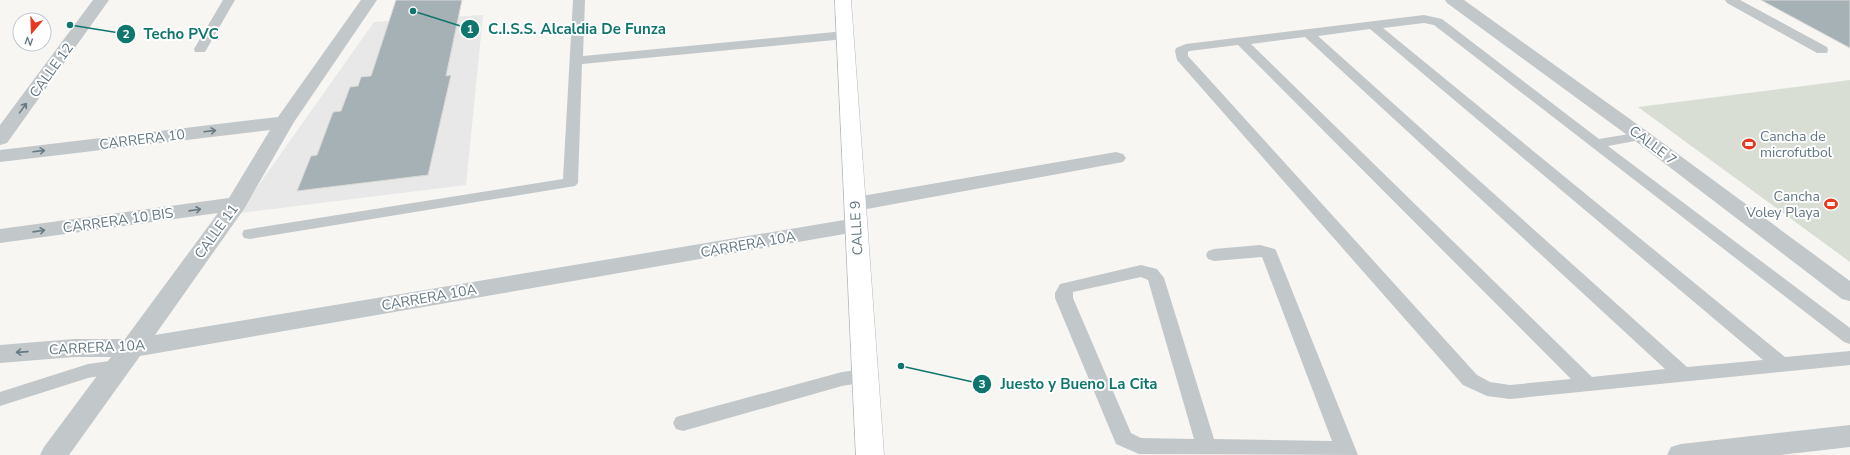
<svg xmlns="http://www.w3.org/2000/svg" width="1850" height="455" font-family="'Nunito Sans',sans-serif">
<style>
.built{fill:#e7e8e7}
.green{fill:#d9ded4}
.building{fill:#a6b1b6;stroke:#d8d8d6}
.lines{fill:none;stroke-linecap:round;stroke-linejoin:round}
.secondary-casing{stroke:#b4bbbe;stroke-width:1}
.lane{fill:#c2c7ca;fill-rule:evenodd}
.street{fill:#c2c7ca;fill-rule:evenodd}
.secondary{fill:#fff;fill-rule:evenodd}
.oneway{stroke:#667a84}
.labels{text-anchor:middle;stroke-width:4;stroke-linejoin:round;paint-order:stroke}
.street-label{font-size:14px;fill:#617680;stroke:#fff}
.poi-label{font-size:14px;fill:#617680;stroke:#fff;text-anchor:start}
.leader{fill:none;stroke:#0f766e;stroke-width:1.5}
.callout-dot{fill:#0f766e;stroke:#fff;stroke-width:1.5}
.mark-label{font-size:12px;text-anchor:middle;font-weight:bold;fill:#fff}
.callout-label{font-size:15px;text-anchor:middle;font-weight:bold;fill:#0f766e;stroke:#fff;stroke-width:4;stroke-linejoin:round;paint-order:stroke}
</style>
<rect width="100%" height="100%" fill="#f7f6f3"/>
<path class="built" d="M 483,15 L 466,185 L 239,213 L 374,22 Z"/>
<path class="green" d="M 1850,80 L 1850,262 L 1638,107 Z"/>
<path class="building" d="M 396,0 L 462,0 L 446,76 L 451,75 L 428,175 L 297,191 L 311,156 L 317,155 L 333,112 L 341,111 L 350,87 L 358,86 L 361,77 L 371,76 Z
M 1761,0 L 1850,0 L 1850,48 Z"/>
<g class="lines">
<g class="secondary-casing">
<path id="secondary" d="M 835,0 L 851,0 L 884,455 L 856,455 Z"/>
</g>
<path class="lane" d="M 223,0 L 235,0 L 205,52 L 195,52 L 194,49 Z
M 573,0 L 585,0 L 583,56 L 845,31 L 849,32 L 851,35 L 849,38 L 845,39 L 582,64 L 578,183 L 575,186 L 250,239 L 244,238 L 242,234 L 244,230 L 250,229 L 563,179 Z
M 1725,0 L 1740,0 L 1827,47 L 1828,50 L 1827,53 L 1817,53 L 1727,3 Z
M 1424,15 L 1442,19 L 1599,139 L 1641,132 L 1646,133 L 1648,136 L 1646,139 L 1608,146 L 1850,328 L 1850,344 L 1844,342 L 1434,25 L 1424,23 L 1383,28 L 1785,357 L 1850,351 L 1850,365 L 1510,399 L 1487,396 L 1463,385 L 1177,60 L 1175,51 L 1176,48 L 1186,44 ZM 1370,29 L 1763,360 L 1687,367 L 1318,36 ZM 1305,37 L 1665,369 L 1592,377 L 1251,44 ZM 1238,45 L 1571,379 L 1510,385 L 1490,382 L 1477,375 L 1188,56 L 1188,52 L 1189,51 Z
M 1260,245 L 1275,249 L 1277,253 L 1358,455 L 1139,454 L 1116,444 L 1055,298 L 1055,293 L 1060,284 L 1141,265 L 1157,269 L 1164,278 L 1214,439 L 1332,441 L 1262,257 L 1214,261 L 1208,259 L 1206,255 L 1208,251 L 1214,249 ZM 1141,277 L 1148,280 L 1194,439 L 1141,438 L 1131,433 L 1073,298 L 1073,292 Z
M 117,360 L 124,362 L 126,367 L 124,372 L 88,378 L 0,406 L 0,392 L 88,364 Z
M 865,369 L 872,371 L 874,376 L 872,381 L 842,386 L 683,431 L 676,429 L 673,423 L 676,417 L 683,415 L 842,372 Z"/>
<path class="street" d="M 93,0 L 109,0 L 7,143 L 0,145 L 0,125 Z
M 361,0 L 377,0 L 294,122 L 244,209 L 155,335 L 856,218 L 864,220 L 867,225 L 864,230 L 856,232 L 140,356 L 69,455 L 40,455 L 44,447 L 111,357 L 74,357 L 0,363 L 0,345 L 74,339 L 125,339 L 218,213 L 0,243 L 0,229 L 229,198 L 270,130 L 0,162 L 0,150 L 278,117 Z
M 1445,0 L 1464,0 L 1648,132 L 1850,281 L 1850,301 L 1842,299 L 1634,140 L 1447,3 Z
M 1116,152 L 1123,154 L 1126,158 L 1123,162 L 856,211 L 848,209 L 845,204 L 848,199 L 856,197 Z
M 1850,425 L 1850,447 L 1780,455 L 1667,455 L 1671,447 L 1681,444 Z"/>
<use href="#secondary" class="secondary"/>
</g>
<defs><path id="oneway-shaft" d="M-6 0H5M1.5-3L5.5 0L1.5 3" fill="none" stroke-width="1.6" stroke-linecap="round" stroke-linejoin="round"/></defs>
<g class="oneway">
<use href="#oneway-shaft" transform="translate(23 108) rotate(-54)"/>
<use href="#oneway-shaft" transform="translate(210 131) rotate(-7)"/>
<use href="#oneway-shaft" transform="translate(39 151) rotate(-7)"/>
<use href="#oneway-shaft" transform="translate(195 210) rotate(-8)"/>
<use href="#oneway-shaft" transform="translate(39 231) rotate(-8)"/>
<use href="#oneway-shaft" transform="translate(22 352) rotate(176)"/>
</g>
<defs>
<g id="stadium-bare" transform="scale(1.08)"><path d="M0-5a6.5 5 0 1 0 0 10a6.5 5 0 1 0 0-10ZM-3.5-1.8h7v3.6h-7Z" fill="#e93821" stroke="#fff" stroke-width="2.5" paint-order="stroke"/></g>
</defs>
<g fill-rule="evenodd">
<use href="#stadium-bare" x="1749" y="144"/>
<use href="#stadium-bare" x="1831" y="204"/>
</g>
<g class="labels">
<g class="street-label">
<text transform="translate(51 70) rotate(-54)" y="5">CALLE 12</text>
<text transform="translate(142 139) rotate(-7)" y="5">CARRERA 10</text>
<text transform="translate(1653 145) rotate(37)" y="5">CALLE 7</text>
<text transform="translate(118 220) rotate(-8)" y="5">CARRERA 10 BIS</text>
<text transform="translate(856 228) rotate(-93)" y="5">CALLE 9</text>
<text transform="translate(216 231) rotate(-54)" y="5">CALLE 11</text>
<text transform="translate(748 244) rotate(-10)" y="5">CARRERA 10A</text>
<text transform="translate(429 297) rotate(-10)" y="5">CARRERA 10A</text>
<text transform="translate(97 347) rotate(-3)" y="5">CARRERA 10A</text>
</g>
<g class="poi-label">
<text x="1760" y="141">Cancha de<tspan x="1760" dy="16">microfutbol</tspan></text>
<text x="1820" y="201" text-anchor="end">Cancha<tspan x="1820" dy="16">Voley Playa</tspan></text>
</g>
</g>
<path class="leader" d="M413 11L470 29M70 25L126 34M901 366L982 384"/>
<g class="callout-dot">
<circle cx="413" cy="11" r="4"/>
<circle cx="70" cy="25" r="4"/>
<circle cx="901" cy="366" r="4"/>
<circle cx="470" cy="29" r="10"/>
<circle cx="126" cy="34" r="10"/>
<circle cx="982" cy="384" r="10"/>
</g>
<g class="mark-label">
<text x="470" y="33">1</text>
<text x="126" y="38">2</text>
<text x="982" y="388">3</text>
</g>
<g class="callout-label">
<text x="577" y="34">C.I.S.S. Alcaldia De Funza</text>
<text x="181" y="39">Techo PVC</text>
<text x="1079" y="389">Juesto y Bueno La Cita</text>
</g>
<g transform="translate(32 32) rotate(199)"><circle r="19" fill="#ffffff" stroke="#c0c8cc"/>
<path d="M0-3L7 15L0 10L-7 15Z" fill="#e93821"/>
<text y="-6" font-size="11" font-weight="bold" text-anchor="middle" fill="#617680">N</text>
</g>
</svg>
